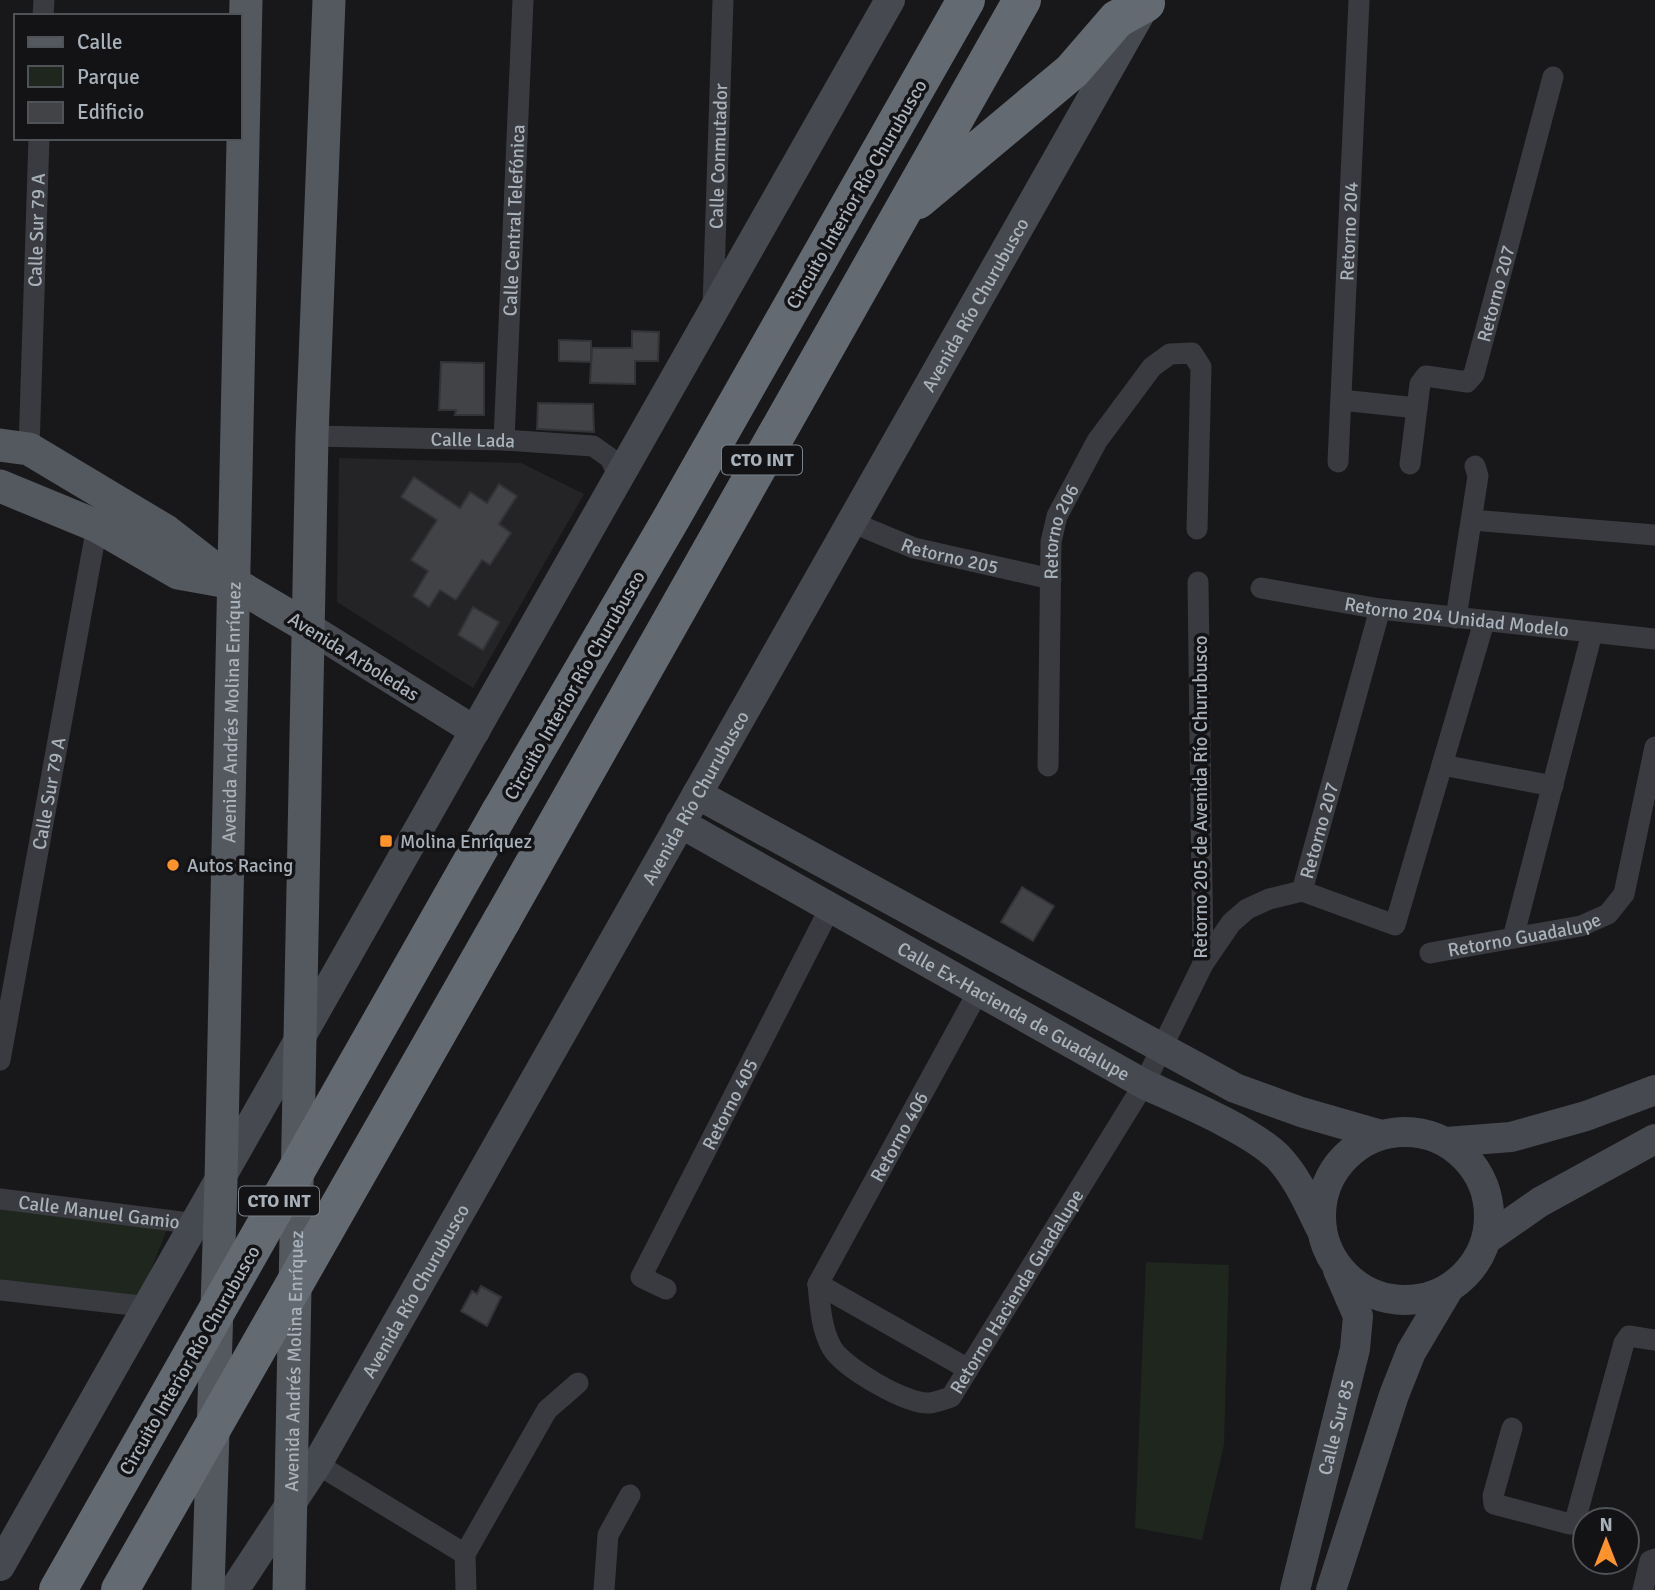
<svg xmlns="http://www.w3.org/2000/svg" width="1655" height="1590" font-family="Signika,sans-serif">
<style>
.built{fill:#242427}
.green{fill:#1e261d}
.building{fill:#424347;stroke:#323336;stroke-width:2}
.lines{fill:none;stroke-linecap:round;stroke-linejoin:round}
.street{stroke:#393b40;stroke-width:21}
.secondary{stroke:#464a50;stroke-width:30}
.primary{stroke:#54585f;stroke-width:33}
.highway{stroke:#646a71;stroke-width:38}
.highway-bridge{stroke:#646a71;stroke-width:38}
.poi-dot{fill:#fe932c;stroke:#131315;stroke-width:2.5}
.labels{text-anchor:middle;stroke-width:7;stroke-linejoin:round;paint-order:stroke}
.shield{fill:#131315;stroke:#7c8289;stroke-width:2}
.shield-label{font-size:18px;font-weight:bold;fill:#a9b2bb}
.street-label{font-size:19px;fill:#a9b2bb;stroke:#131315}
.poi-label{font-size:19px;fill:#a9b2bb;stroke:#131315;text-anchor:start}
</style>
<rect width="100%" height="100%" fill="#18181a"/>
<path class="built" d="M 339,458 L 521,463 L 584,494 L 473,688 L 337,602 Z"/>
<path class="green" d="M 0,1209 L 168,1227 L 138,1302 L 0,1286 Z
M 1146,1262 L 1229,1265 L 1224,1445 L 1202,1540 L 1135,1528 Z"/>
<path class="building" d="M 632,331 L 659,332 L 658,361 L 635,361 L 635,384 L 590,383 L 592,348 L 632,348 Z
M 559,340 L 591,341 L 591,362 L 559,361 Z
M 441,362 L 484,363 L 484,415 L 455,415 L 456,410 L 439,410 Z
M 538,403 L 593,404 L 594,432 L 537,429 Z
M 414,477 L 460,508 L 470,492 L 487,503 L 499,484 L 517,496 L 499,524 L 511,533 L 490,565 L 482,560 L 456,600 L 440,590 L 429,607 L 413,596 L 428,571 L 411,560 L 437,520 L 401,497 Z
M 473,607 L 499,622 L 483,650 L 458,635 Z
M 1022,887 L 1054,906 L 1033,941 L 1001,922 Z
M 481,1286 L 501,1297 L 487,1326 L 461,1311 L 472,1291 L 477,1294 Z"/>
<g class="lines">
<g class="street">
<path d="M 43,16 L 44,0"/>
<path id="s1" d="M 713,306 L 723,0"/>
<path d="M 1341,400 L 1417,408"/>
<path id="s2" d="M 312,436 L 504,440 L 593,446 L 610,458 L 619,477"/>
<path id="s3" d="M 504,440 L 523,0"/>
<path id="s4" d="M 29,449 L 39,138"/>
<path id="s5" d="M 1338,462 L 1359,0"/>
<path id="s6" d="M 1410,464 L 1420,384 L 1426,376 L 1467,382 L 1474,374 L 1553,77"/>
<path d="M 1472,520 L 1655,535"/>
<path id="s7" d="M 851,522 L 914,548 L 1051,579"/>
<path id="s8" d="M 1261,588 L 1380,609 L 1655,639"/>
<path d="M 1456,618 L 1478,476 L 1475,466"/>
<path d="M 1442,765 L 1553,786"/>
<path id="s9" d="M 1048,766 L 1051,542 L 1057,516 L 1097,441 L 1152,367 L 1170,354 L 1192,353 L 1201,367 L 1197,529"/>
<path id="s10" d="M 1302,891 L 1380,609"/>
<path d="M 1513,938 L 1592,633"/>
<path id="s11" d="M 1430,953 L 1581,926 L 1608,914 L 1624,894 L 1655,747"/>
<path d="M 1203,964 L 1231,923 L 1247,909 L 1269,899 L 1302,891 L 1395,925 L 1484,622"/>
<path id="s12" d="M 0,1060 L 97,526"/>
<path id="s13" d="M 0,1199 L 197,1224"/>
<path id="s14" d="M 818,1284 C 820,1305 821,1329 832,1348 C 844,1368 907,1405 930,1403 C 937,1402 945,1399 951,1397 L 1144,1084 L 1203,964 L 1198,582"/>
<path id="s15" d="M 818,1284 L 979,990"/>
<path d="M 818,1284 L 968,1369"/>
<path id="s16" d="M 666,1289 L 641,1277 L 831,906"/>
<path d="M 0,1290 L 150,1307"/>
<path d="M 1512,1428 L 1493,1496 L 1494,1504 L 1570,1524 L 1575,1521 L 1624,1343 L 1629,1336 L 1655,1340"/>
<path d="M 317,1464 L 465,1554"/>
<path d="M 466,1590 L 465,1554 L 547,1410 L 578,1383"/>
<path d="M 604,1590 L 608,1535 L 630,1495"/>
<path d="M 1643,1590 L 1650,1561 L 1655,1559"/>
</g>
<g class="secondary">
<path d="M 308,627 L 475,731"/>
<path d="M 697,794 L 1235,1088 L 1301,1112 L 1381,1135"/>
<path id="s17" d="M 680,823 L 1144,1084 C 1181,1101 1249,1129 1278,1157 C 1297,1177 1308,1203 1320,1227"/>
<circle cx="1405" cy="1216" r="84"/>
<path d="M 1446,1142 L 1511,1137 L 1586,1116 L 1655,1090"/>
<path d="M 1487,1239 L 1540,1202 L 1655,1139"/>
<path d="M 0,1566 L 890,0"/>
<path id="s18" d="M 234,1590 L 317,1464 L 1146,3"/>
<path id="s19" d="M 1295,1590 L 1355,1349 L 1358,1316 L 1338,1270"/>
<path d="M 1331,1590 L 1394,1395 L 1411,1352 L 1449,1288"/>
</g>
<g class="primary">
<path d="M 0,445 L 29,449 L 166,531 L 233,583 L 308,627"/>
<path d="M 0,486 L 97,526 L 178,573 L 228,582"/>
<path id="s20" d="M 208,1590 L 221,1181 L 246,0"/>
<path id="s21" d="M 289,1590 L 312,436 L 329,0"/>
</g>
<path class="highway" d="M 918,200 L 1072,71 L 1117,19 L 1146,3
M 500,812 L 671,519 L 966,0
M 502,920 L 1022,0"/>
<path class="highway-bridge" d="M 58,1590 L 500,812
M 120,1590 L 502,920"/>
</g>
<g class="poi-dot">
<rect x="379" y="834" width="14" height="14" rx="3.5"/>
<circle cx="173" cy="865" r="7"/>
</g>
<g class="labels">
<g class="shield">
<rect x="722" y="445.5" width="80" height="29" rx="5"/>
<rect x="239" y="1186.5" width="80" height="29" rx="5"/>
</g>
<g class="shield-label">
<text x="762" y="466">CTO INT</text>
<text x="279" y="1207">CTO INT</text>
</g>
<g class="street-label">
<text dy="7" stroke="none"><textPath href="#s1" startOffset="150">Calle Conmutador</textPath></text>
<text transform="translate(856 194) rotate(-60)" y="7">Circuito Interior Río Churubusco</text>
<text dy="7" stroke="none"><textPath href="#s3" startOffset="220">Calle Central Telefónica</textPath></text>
<text dy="7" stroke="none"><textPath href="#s4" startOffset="219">Calle Sur 79 A</textPath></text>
<text dy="7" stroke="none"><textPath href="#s5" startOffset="231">Retorno 204</textPath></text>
<text dy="7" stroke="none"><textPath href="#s6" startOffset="226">Retorno 207</textPath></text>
<text dy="7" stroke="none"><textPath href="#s18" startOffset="1484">Avenida Río Churubusco</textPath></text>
<text dy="7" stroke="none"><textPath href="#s2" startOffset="161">Calle Lada</textPath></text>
<text dy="7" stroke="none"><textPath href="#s9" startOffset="236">Retorno 206</textPath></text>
<text dy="7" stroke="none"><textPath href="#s7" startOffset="105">Retorno 205</textPath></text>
<text dy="7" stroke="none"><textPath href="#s8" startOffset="198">Retorno 204 Unidad Modelo</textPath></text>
<text transform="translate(354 656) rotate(32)" y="7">Avenida Arboledas</text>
<text transform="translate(574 685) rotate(-60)" y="7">Circuito Interior Río Churubusco</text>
<text dy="7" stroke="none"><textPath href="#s20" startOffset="878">Avenida Andrés Molina Enríquez</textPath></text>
<text dy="7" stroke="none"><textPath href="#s12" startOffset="271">Calle Sur 79 A</textPath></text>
<text dy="7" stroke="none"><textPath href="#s18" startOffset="917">Avenida Río Churubusco</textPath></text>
<text transform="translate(1200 797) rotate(-90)" y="7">Retorno 205 de Avenida Río Churubusco</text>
<text dy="7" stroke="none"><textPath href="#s10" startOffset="63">Retorno 207</textPath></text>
<text dy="7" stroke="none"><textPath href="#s11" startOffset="96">Retorno Guadalupe</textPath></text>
<text dy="7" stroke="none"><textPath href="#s17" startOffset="383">Calle Ex-Hacienda de Guadalupe</textPath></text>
<text dy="7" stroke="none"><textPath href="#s16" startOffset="222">Retorno 405</textPath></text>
<text dy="7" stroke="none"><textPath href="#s15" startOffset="168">Retorno 406</textPath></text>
<text dy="7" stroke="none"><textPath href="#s13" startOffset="100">Calle Manuel Gamio</textPath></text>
<text dy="7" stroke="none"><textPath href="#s14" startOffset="327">Retorno Hacienda Guadalupe</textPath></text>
<text dy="7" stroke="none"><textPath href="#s18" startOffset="350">Avenida Río Churubusco</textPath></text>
<text transform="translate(189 1360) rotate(-60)" y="7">Circuito Interior Río Churubusco</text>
<text dy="7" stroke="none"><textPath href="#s21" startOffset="229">Avenida Andrés Molina Enríquez</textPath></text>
<text dy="7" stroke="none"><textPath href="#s19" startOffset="168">Calle Sur 85</textPath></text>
</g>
<g class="poi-label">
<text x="400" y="848">Molina Enríquez</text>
<text x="187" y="872">Autos Racing</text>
</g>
</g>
<rect x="14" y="14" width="228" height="126" fill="#131315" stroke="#4f5357" stroke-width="2"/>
<rect x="28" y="37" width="35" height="10" fill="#54585f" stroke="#4f5357" stroke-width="2"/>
<text x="77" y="49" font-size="21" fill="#a9b2bb">Calle</text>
<rect x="28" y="66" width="35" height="21" fill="#1e261d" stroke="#4f5357" stroke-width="2"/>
<text x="77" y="84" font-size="21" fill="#a9b2bb">Parque</text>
<rect x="28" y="102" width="35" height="21" fill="#424347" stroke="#4f5357" stroke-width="2"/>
<text x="77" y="119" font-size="21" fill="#a9b2bb">Edificio</text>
<g transform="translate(1606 1541)"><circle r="33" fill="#131315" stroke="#4f5357" stroke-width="2"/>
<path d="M0-5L12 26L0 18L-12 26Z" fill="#fe932c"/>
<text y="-10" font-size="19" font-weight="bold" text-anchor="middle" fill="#a9b2bb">N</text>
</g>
</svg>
